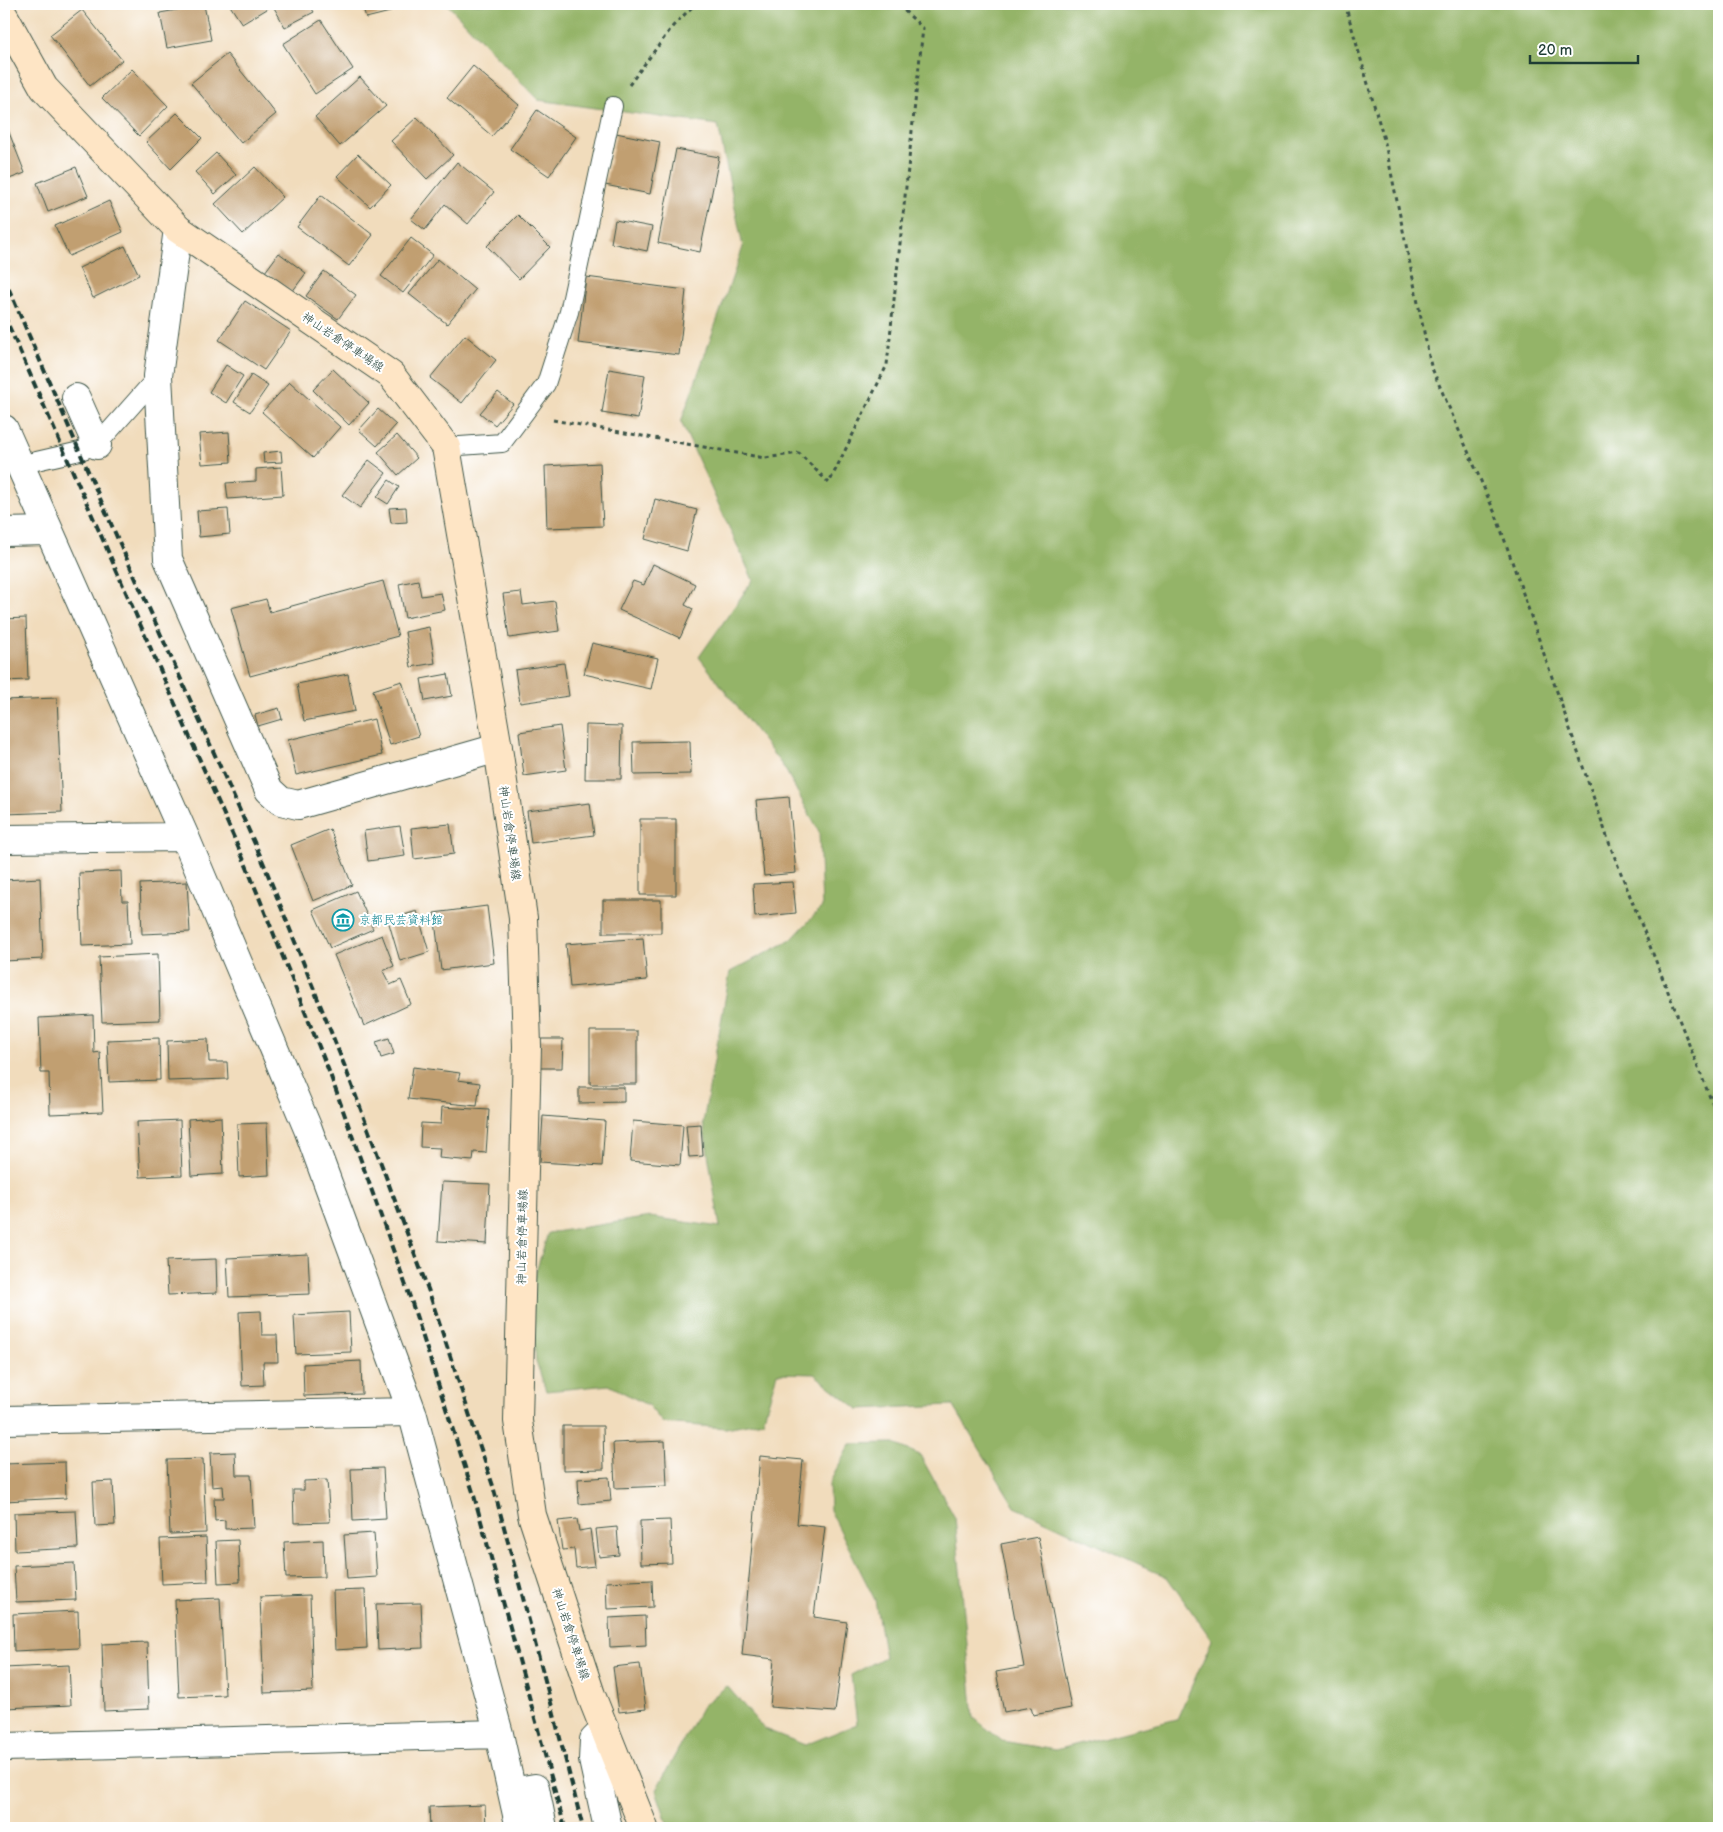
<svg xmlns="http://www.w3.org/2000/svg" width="1723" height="1832" font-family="'Balsamiq Sans','Klee One',sans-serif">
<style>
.forest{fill:#94b468;stroke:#5a784e}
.building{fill:#c19f71}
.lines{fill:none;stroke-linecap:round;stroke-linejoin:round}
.lane-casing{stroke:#3e5548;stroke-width:20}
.street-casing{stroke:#3e5548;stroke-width:30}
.secondary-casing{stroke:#3e5548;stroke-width:30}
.path{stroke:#3e5548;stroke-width:3;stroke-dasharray:4 4;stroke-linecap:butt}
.lane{stroke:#fff;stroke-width:18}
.street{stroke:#fff;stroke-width:28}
.secondary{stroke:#fee5c5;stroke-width:28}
.rail{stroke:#1f3d34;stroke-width:4;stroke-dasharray:8 4;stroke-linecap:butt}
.labels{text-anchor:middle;stroke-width:4;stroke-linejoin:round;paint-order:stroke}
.street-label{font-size:12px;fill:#1f3d34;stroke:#fff}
.culture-label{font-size:12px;fill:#0d838f;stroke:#fff;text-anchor:start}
</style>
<rect width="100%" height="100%" fill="#fff"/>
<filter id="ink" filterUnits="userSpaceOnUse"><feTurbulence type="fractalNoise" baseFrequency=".02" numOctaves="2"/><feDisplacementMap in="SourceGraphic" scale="10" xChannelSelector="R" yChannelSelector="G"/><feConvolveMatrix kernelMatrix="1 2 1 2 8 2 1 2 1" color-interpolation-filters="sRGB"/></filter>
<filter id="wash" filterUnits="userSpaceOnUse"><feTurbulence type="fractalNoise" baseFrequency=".0096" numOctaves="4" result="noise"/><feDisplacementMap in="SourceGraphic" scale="20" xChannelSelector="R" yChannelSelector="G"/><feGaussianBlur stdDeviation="1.12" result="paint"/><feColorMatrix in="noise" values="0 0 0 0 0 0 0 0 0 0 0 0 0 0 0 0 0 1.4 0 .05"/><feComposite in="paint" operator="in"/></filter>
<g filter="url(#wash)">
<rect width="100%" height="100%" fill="#f1dcbc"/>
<path class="forest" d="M 447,4 L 1719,4 L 1719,1828 L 669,1828 L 656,1790 L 702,1706 L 727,1686 L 764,1729 L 805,1745 L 857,1724 L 851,1675 L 885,1657 L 875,1600 L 830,1510 L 829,1484 L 850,1444 L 892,1443 L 920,1455 L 955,1518 L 974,1718 L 1002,1741 L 1055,1750 L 1177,1719 L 1212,1640 L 1167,1577 L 1015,1507 L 953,1405 L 858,1409 L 814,1374 L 777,1373 L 763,1421 L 726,1428 L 663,1423 L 649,1406 L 609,1385 L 546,1391 L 536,1361 L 530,1291 L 548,1233 L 650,1217 L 720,1227 L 703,1123 L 730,972 L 791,940 L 822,907 L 819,832 L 785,769 L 699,657 L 753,580 L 681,422 L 743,247 L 718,125 L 538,100 Z"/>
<g id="blocks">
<path class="building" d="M 229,4 L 264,4 L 267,9 L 242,24 Z
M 272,4 L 309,4 L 314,12 L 285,27 Z
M 362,4 L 387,4 L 390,12 L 366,18 Z
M 204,5 L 211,40 L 167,48 L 160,13 Z
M 82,10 L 122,60 L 90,86 L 50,35 Z
M 321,20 L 353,69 L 315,94 L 283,44 Z
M 227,54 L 276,114 L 241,143 L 191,83 Z
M 473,66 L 519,105 L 492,136 L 447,98 Z
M 132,69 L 168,106 L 139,136 L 102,98 Z
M 360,77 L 386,106 L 340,146 L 315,117 Z
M 537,110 L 576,137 L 549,176 L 510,149 Z
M 177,113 L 202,138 L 171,169 L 146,142 Z
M 417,117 L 453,155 L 427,179 L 391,141 Z
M 6,125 L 25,173 L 4,181 L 4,126 Z
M 616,133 L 660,142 L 650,194 L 605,185 Z
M 676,149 L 719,157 L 700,252 L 658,243 Z
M 216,153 L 236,175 L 215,194 L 195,172 Z
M 358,154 L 391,185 L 370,207 L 337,176 Z
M 457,162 L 494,192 L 468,224 L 445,204 L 425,230 L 411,219 Z
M 76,167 L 88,196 L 48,212 L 37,183 Z
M 255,167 L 283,197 L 243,234 L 215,204 Z
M 321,195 L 373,235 L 349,266 L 297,227 Z
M 109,201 L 123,232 L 69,256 L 55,226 Z
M 518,215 L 550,247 L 519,279 L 487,246 Z
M 615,220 L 652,227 L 647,251 L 611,243 Z
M 411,238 L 433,255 L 403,293 L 381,276 Z
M 125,246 L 139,275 L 93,298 L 79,268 Z
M 279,253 L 306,273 L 292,292 L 265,272 Z
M 438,259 L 475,290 L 447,324 L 409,294 Z
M 324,271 L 356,295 L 338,319 L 306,296 Z
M 586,277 L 686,290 L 679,355 L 578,343 Z
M 245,301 L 291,331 L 264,370 L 219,340 Z
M 465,335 L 496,360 L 462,403 L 430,378 Z
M 226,365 L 243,376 L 226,403 L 209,392 Z
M 333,369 L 369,403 L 349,425 L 313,390 Z
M 609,369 L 645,375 L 638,419 L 602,413 Z
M 251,375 L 268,386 L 250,412 L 234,402 Z
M 290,382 L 340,427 L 313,458 L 262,412 Z
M 498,392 L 513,404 L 495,425 L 480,413 Z
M 378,409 L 396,425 L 377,446 L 359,430 Z
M 229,432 L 231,462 L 202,464 L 199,434 Z
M 397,435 L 417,458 L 398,475 L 378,452 Z
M 281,451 L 282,462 L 264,463 L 263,453 Z
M 369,460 L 386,473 L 360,508 L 342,495 Z
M 600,463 L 603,526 L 547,528 L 545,466 Z
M 281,467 L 283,495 L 228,499 L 226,483 L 256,481 L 256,469 Z
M 389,480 L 399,487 L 388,504 L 377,497 Z
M 655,499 L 697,510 L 687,551 L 645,539 Z
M 406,507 L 407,522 L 391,523 L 389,508 Z
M 228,509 L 230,534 L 199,537 L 197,511 Z
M 653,564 L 695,584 L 685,605 L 693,609 L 680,638 L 619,610 L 633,581 L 644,585 Z
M 418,580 L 421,596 L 441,593 L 445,610 L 405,618 L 399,584 Z
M 383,581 L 398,636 L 250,676 L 231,608 L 266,599 L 270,612 Z
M 521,592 L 523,605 L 555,601 L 559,631 L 509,638 L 503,594 Z
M 26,618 L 28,680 L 4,681 L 4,619 Z
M 429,627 L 435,663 L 411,667 L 405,632 Z
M 592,643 L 658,658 L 651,689 L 584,674 Z
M 564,663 L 569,696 L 520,703 L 515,670 Z
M 348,674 L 355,711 L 304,721 L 297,684 Z
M 448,674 L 452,696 L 425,701 L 421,679 Z
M 402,681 L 419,736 L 390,745 L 373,690 Z
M 57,698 L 62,812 L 5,814 L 4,700 Z
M 279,708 L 282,719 L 258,726 L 255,715 Z
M 374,719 L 382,755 L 296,775 L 288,740 Z
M 586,725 L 622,726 L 621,779 L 585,779 Z
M 560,726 L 566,770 L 524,776 L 519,732 Z
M 690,741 L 691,774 L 634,775 L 633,742 Z
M 789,797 L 796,873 L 764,876 L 756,800 Z
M 590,803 L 594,835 L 531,843 L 527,811 Z
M 640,819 L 676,819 L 676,895 L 640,895 Z
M 450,824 L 454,854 L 414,859 L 411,828 Z
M 400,826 L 405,856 L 368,861 L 364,831 Z
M 330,829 L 352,885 L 313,901 L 291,845 Z
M 121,871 L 122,901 L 128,901 L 130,944 L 82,946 L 79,873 Z
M 40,878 L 43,959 L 4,961 L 4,880 Z
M 187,882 L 190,932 L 142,934 L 140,884 Z
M 793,882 L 796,913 L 755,917 L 753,884 Z
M 356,891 L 373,929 L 330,948 L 313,910 Z
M 603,900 L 661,900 L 661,933 L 603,933 Z
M 487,906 L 494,963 L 441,970 L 434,913 Z
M 417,911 L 429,952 L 400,961 L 388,920 Z
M 382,935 L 394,966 L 383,971 L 390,985 L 401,980 L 411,1004 L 364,1026 L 334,955 Z
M 643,938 L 647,980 L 570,987 L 566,944 Z
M 158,954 L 160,1020 L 102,1022 L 99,957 Z
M 93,1015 L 94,1053 L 100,1052 L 103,1112 L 50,1114 L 49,1073 L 41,1073 L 39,1018 Z
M 590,1031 L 637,1031 L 637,1084 L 590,1084 Z
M 159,1038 L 160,1080 L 109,1082 L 107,1040 Z
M 389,1038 L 394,1054 L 381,1058 L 376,1042 Z
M 208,1039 L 209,1062 L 227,1062 L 228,1079 L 168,1081 L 167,1041 Z
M 539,1039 L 563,1039 L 562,1068 L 539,1068 Z
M 413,1067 L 460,1073 L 458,1080 L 480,1083 L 477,1106 L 408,1099 Z
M 579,1087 L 624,1087 L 624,1102 L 579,1103 Z
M 442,1107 L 489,1110 L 486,1153 L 474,1152 L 473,1161 L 439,1158 L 440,1148 L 420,1147 L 421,1123 L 441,1124 Z
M 543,1116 L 605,1121 L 602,1166 L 540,1162 Z
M 221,1117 L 223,1174 L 191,1176 L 188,1119 Z
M 180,1120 L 182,1175 L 140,1177 L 137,1122 Z
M 633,1121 L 683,1125 L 680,1165 L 630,1161 Z
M 267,1123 L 269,1175 L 239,1177 L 237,1124 Z
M 701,1124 L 703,1156 L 689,1157 L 686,1125 Z
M 442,1182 L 490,1184 L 487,1244 L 438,1241 Z
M 308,1254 L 310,1294 L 229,1297 L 227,1258 Z
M 216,1259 L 217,1293 L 168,1295 L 166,1261 Z
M 261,1311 L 262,1335 L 277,1335 L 278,1362 L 263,1362 L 264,1385 L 242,1386 L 239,1312 Z
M 349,1312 L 351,1352 L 296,1354 L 294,1315 Z
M 361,1361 L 362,1394 L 304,1396 L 303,1364 Z
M 563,1426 L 603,1426 L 604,1469 L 563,1470 Z
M 665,1441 L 667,1486 L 615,1488 L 613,1443 Z
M 235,1452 L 236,1475 L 251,1475 L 254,1528 L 225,1529 L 225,1520 L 215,1521 L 214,1498 L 224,1498 L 223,1486 L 212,1487 L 210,1453 Z
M 760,1456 L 803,1460 L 797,1524 L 825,1527 L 814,1617 L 847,1622 L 835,1712 L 770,1707 L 774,1659 L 742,1655 Z
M 203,1459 L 206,1533 L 170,1534 L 167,1460 Z
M 65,1462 L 66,1498 L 4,1501 L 4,1464 Z
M 383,1468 L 386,1519 L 353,1521 L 351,1469 Z
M 609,1477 L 611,1501 L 579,1504 L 578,1479 Z
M 327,1480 L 330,1522 L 294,1523 L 293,1490 L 304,1490 L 304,1481 Z
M 113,1481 L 115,1525 L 95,1526 L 93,1482 Z
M 76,1511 L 78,1548 L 15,1551 L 14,1513 Z
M 577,1519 L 579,1531 L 590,1529 L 595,1566 L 576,1568 L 574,1549 L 562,1550 L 558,1521 Z
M 670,1520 L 672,1563 L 641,1564 L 640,1521 Z
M 617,1527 L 619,1555 L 599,1557 L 596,1529 Z
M 374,1533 L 377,1577 L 347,1579 L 344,1535 Z
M 206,1537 L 208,1582 L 162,1584 L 160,1539 Z
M 1038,1537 L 1071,1708 L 1033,1715 L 1031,1707 L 1004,1712 L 996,1672 L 1024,1667 L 1001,1544 Z
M 238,1540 L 240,1582 L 218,1583 L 216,1541 Z
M 323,1540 L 324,1577 L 286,1578 L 284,1542 Z
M 74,1563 L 76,1600 L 16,1602 L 14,1566 Z
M 652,1580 L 653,1607 L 607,1609 L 606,1582 Z
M 365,1590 L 367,1648 L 335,1650 L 333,1591 Z
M 310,1595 L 313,1691 L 264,1693 L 260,1597 Z
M 220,1598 L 225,1695 L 179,1697 L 175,1600 Z
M 421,1603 L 423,1648 L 378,1650 L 376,1604 Z
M 78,1611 L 79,1648 L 14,1651 L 13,1614 Z
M 645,1616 L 646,1645 L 610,1647 L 609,1618 Z
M 147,1642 L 149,1709 L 104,1711 L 102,1644 Z
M 640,1664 L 646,1709 L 619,1712 L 613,1667 Z
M 69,1665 L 71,1705 L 5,1708 L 4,1668 Z
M 485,1805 L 486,1828 L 430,1828 L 429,1807 Z"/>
</g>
</g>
<g filter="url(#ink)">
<use href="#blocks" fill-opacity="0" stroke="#3e5548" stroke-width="1"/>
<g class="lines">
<g class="lane-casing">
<path id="lane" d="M 446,447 L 502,443 L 546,384 L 569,312 L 613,106
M 19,465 L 80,451 L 97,445 L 158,376"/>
</g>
<g class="street-casing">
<path id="street" d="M 178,229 L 158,376 L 168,559 L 269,790 L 281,801 L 298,805 L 498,748
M 76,398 L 97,445
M 4,429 L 185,837 L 308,1129 L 412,1412 L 499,1734 L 520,1828
M 4,532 L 48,531
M 4,839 L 185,837
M 4,1420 L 412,1412
M 605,1729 L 594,1740 L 593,1760 L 608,1828
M 4,1747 L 499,1734
M 512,1792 L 535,1788 L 543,1828"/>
</g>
<g class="secondary-casing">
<path id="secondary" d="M 4,16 L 44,88 L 178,229 L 391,375 L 446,447 L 498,748 L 523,918 L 527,1046 L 518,1421 L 532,1515 L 591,1695 L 644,1828"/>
</g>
<path class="path" d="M 1345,4 L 1385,143 L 1431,366 L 1497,518 L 1611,848 L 1715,1110 L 1719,1114
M 629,85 L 673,26 L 695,4
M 553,420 L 765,458 L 799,453 L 829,483 L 887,365 L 923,28 L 897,4"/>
<use href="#lane" class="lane"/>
<use href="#street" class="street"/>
<use href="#secondary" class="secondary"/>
<path class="rail" d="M 4,278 L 112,526 L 263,862 L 345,1067 L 429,1292 L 493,1486 L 550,1699 L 583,1828
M 4,315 L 246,865 L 330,1074 L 411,1300 L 473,1492 L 565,1828"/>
</g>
</g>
<defs>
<g id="museum-ring" transform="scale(1.125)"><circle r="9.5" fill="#fff" stroke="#0f9aa8" stroke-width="1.5"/><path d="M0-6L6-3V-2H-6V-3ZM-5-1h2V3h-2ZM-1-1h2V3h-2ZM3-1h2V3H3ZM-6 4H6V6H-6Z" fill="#0f9aa8"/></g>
</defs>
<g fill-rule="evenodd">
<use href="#museum-ring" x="343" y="920"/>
</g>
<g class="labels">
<g class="street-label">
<text transform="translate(343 342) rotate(34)" y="4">神山岩倉停車場線</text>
<text transform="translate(510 833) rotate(82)" y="4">神山岩倉停車場線</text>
<text transform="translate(522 1237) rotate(-89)" y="4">神山岩倉停車場線</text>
<text transform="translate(571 1634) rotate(72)" y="4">神山岩倉停車場線</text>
</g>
<g class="culture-label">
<text x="359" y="924">京都民芸資料館</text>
</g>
</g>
<rect width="1723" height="1832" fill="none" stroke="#fff" stroke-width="20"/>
<path d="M1530 55v8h108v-8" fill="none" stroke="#1f3d34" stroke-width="2.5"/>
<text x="1538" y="55" font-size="15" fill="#1f3d34" stroke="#ffffff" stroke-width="4" paint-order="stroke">20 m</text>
</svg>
